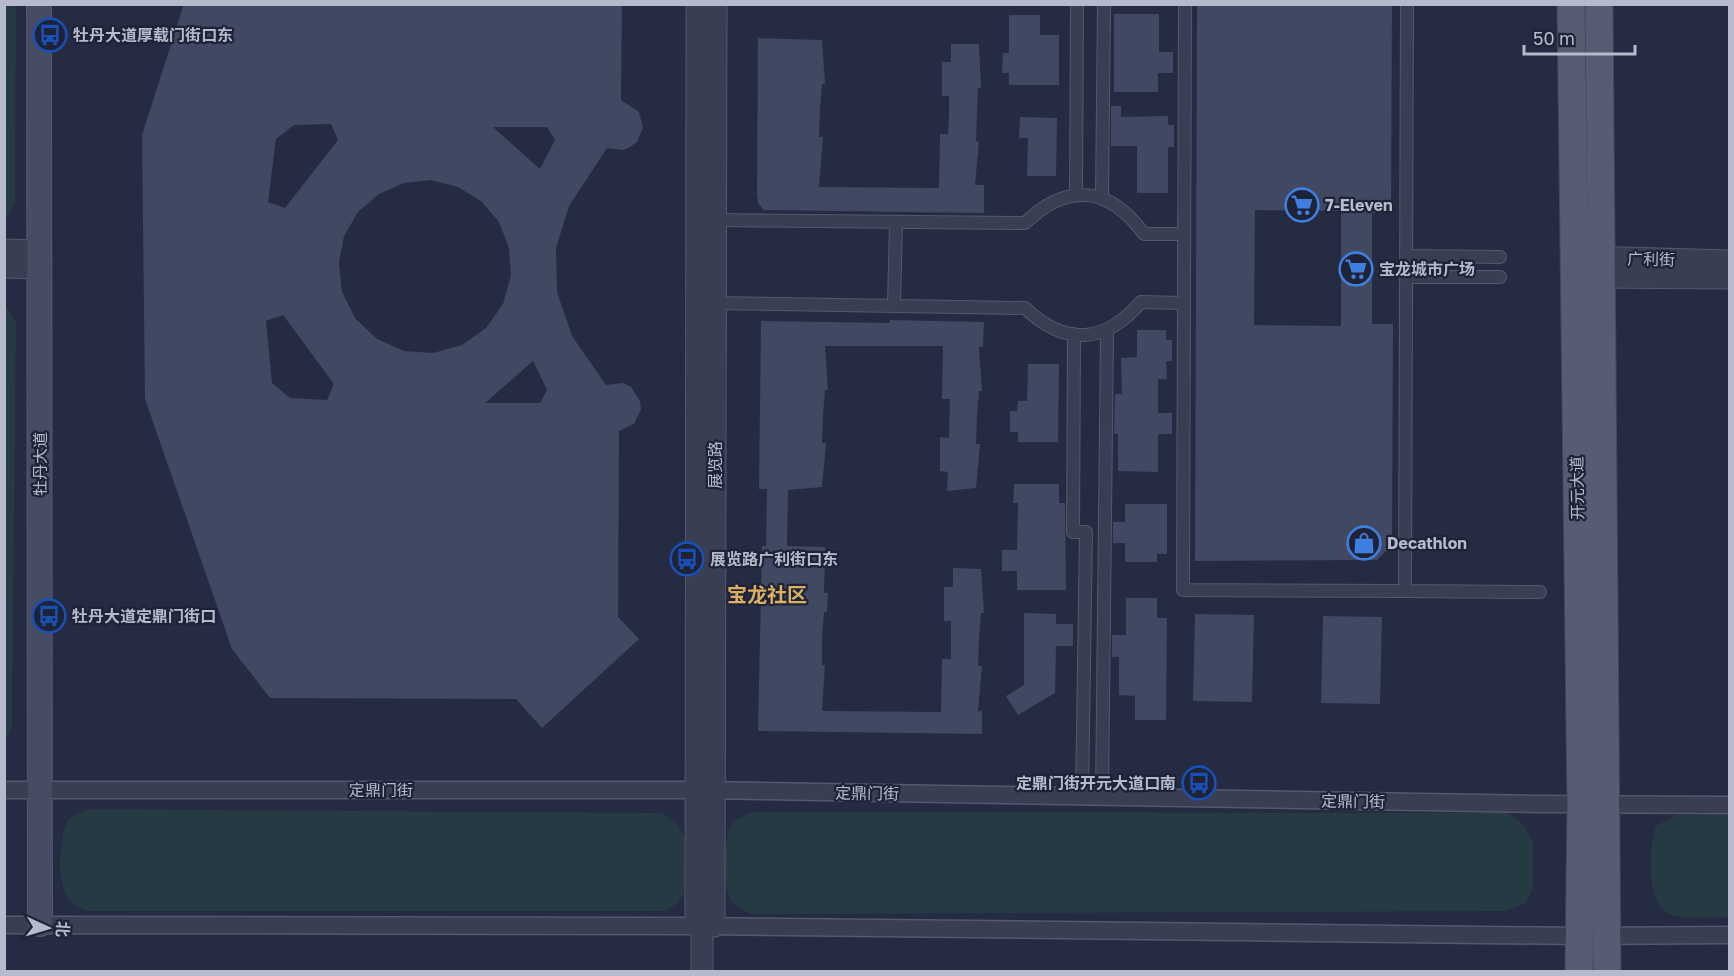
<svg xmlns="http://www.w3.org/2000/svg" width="1734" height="976" font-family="'Golos Text','Noto Sans SC',sans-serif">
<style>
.green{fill:#263a43}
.building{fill:#404862;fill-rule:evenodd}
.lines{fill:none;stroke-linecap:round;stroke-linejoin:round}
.pedestrian-casing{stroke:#54596c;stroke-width:14}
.minor-casing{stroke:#54596c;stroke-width:19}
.tertiary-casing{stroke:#54596c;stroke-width:23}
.secondary-casing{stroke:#54596c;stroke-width:26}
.primary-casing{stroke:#43475b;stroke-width:29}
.pedestrian{stroke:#393e52;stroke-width:12}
.minor{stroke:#393e52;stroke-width:16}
.tertiary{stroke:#393e52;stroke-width:21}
.secondary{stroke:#474c65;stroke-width:24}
.primary{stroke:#575c72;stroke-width:27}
.labels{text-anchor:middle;stroke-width:4.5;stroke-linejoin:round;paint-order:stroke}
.poi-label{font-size:16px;font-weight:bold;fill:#b6bacc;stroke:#1e2337;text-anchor:start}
.street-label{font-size:16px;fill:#b6bacc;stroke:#1e2337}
.quarter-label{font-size:20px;font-weight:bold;fill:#dbb061;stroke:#1e2337}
</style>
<rect width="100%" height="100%" fill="#242b42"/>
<path class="green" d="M 5,4 L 16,5 L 15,203 L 5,220 Z
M 5,304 L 16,323 L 12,727 L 5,741 Z
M 88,809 L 662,813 L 678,825 L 686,839 L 685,892 L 677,904 L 665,911 L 87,911 C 81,907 71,904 68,898 C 56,878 59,839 68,819 Z
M 752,812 L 1508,813 L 1523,824 L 1533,843 L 1533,889 L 1525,903 L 1507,911 L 751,914 C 745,911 735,907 731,901 C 721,884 724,840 732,822 Z
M 1677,815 L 1729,815 L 1729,917 C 1686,917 1651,928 1651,870 C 1651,854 1650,840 1657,825 Z"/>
<path class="building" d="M 184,4 L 622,4 L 621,100 L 639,112 L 643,128 L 637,142 L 630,147 L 623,150 L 607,148 L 569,206 L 556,248 L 557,292 L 572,336 L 606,385 L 623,383 L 631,387 L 640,401 L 641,409 L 634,424 L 619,431 L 618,617 L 639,639 L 542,728 L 516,699 L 270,698 L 232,649 L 145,399 L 142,135 ZM 331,124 L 338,140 L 285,208 L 268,202 L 276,139 L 294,125 ZM 493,127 L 547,127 L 555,140 L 540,169 ZM 431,180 L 458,187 L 481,201 L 499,222 L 509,248 L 511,275 L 503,304 L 486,328 L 462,345 L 433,353 L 404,351 L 377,339 L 355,318 L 342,292 L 339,263 L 344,236 L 358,212 L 379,194 L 404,183 ZM 283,315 L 334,384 L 327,400 L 290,398 L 272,383 L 266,321 ZM 533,361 L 547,390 L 540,403 L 485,403 Z
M 1197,4 L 1392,4 L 1391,213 L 1372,213 L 1372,324 L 1393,324 L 1392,538 L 1388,549 L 1377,560 L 1195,561 ZM 1255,210 L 1341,211 L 1341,326 L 1254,325 Z
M 1114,14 L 1159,14 L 1159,52 L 1173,52 L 1173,73 L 1158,73 L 1158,92 L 1114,92 Z
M 1009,15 L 1040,15 L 1040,35 L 1059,35 L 1059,85 L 1009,85 L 1009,73 L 1002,73 L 1003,53 L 1009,53 Z
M 758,38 L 822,40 L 825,84 L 822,84 L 820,109 L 819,137 L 823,137 L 819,187 L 939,188 L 940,134 L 948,134 L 949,116 L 949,96 L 942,96 L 942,62 L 951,62 L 951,44 L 979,44 L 981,88 L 978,88 L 977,113 L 976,141 L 979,142 L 975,185 L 984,185 L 984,213 L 764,210 L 758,203 L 757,194 Z
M 1111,106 L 1121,106 L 1121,117 L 1168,116 L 1168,125 L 1174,125 L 1174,147 L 1168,147 L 1168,193 L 1137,193 L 1137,146 L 1111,146 Z
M 1020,117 L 1057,118 L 1056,176 L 1027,176 L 1028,138 L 1019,138 Z
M 890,320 L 984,322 L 983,347 L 979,347 L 982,391 L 979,391 L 977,416 L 976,444 L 980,444 L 976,488 L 947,491 L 948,472 L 940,471 L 940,437 L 949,438 L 950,399 L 942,399 L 943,346 L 825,346 L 828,390 L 825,390 L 823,416 L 822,443 L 826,443 L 822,487 L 788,490 L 787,546 L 825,547 L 824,593 L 828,593 L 827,612 L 824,612 L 822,637 L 822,665 L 825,665 L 822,711 L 941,712 L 942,659 L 951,659 L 951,621 L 944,621 L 944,587 L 953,587 L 953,568 L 981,569 L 984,613 L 981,613 L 979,638 L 978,666 L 982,666 L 978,712 L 982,710 L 982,734 L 758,731 L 762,546 L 766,546 L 767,489 L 759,489 L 761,321 L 890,323 Z
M 1137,330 L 1166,330 L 1166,340 L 1172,340 L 1172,361 L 1166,361 L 1167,379 L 1158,379 L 1158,413 L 1172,413 L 1172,434 L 1158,434 L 1158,472 L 1118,471 L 1118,434 L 1114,434 L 1115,394 L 1122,394 L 1121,358 L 1137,357 Z
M 1028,364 L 1059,364 L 1058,442 L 1018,442 L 1018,432 L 1010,432 L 1010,411 L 1017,411 L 1018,401 L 1027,401 Z
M 1014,484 L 1059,484 L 1059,503 L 1065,503 L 1066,590 L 1017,590 L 1017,571 L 1002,571 L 1002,550 L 1017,550 L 1018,503 L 1013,503 Z
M 1125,504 L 1167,504 L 1167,554 L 1157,554 L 1157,562 L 1125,562 L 1125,543 L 1113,543 L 1113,522 L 1125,522 Z
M 1126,598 L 1157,598 L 1157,618 L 1167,618 L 1166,720 L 1135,720 L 1135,696 L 1119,695 L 1119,657 L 1112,657 L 1112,635 L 1126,635 Z
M 1024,613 L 1056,614 L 1056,624 L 1073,624 L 1073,646 L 1056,646 L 1055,693 L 1018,715 L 1006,696 L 1024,685 Z
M 1195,614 L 1254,615 L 1252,702 L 1193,701 Z
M 1323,616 L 1382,617 L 1380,704 L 1321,703 Z"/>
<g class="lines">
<g class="pedestrian-casing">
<path id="pedestrian" d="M 1185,4 L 1183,590 L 1405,591 L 1407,4
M 1076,196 L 1077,4
M 1102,199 L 1104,4
M 711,220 L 1025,223 C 1067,182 1109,186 1144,234 L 1184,234
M 1406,256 L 1500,257
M 1406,277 L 1500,277
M 710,303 L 1025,308 C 1065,346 1105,344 1141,302 L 1184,303
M 894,306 L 896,222
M 1074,334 L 1073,532 L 1086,532 L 1082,797
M 1405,591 L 1540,592
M 1102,797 L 1107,331"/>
</g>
<g class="minor-casing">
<path id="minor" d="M 4,790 L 702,790 L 1538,804 L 1730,805
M 4,925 L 702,926 L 1579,936 L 1730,935"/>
</g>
<g class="tertiary-casing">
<path id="tertiary" d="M 4,250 L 40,251
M 1586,257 L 1730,261
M 4,267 L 40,268
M 1586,277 L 1730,278
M 696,926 L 697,4
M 714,926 L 716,4
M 702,972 L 702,926"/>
</g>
<g class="secondary-casing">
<path id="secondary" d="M 39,4 L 40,924"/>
</g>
<g class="primary-casing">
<path id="primary" d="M 1571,4 L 1581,805 L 1579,972
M 1599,4 L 1607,972"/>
</g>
<use href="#pedestrian" class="pedestrian"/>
<use href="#minor" class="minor"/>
<use href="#tertiary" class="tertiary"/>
<use href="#secondary" class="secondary"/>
<use href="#primary" class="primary"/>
</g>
<defs>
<g id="bus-ring" transform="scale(1.725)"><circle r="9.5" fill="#1e2337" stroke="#1a4fb4" stroke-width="1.5"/><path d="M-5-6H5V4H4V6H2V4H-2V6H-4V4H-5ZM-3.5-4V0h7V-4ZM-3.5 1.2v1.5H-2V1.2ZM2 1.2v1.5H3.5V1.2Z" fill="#1a4fb4"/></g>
<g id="supermarket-ring" transform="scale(1.725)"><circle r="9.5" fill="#1e2337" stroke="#3f7fe0" stroke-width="1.5"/><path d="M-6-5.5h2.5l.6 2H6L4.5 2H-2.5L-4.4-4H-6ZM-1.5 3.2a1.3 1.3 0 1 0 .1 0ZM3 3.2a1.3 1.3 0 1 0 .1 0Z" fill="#3f7fe0"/></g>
<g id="shop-ring" transform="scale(1.725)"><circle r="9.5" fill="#1e2337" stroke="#3f7fe0" stroke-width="1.5"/><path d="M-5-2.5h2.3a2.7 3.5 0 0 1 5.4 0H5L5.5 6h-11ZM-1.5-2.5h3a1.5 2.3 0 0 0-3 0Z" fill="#3f7fe0"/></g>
</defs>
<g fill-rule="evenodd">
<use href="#bus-ring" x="50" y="35"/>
<use href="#supermarket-ring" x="1302" y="205"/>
<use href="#supermarket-ring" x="1356" y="269"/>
<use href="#shop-ring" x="1364" y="543"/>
<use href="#bus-ring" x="687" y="559"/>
<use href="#bus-ring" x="49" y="616"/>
<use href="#bus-ring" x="1199" y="783"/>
</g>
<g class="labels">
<g class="poi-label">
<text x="73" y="41">牡丹大道厚载门街口东</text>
<text x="1325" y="211">7-Eleven</text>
<text x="1379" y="275">宝龙城市广场</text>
<text x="1387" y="549">Decathlon</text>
<text x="710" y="565">展览路广利街口东</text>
<text x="72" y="622">牡丹大道定鼎门街口</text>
<text x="1176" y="789" text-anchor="end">定鼎门街开元大道口南</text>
</g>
<g class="street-label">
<text transform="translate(1651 259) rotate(1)" y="6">广利街</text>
<text transform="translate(40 464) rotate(-90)" y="6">牡丹大道</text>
<text transform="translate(715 465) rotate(-90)" y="6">展览路</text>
<text transform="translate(1577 488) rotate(-91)" y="6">开元大道</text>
<text x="381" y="796">定鼎门街</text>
<text transform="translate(867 793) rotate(1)" y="6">定鼎门街</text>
<text transform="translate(1353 801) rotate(1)" y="6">定鼎门街</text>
</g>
<g class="quarter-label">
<text x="767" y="602">宝龙社区</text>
</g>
</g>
<rect width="1734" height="976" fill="none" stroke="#b6bacc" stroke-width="12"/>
<g transform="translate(48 928) rotate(94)" stroke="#1e2337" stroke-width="4.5" paint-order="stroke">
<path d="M0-4.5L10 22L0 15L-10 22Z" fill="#b6bacc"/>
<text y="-9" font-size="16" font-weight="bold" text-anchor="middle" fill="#b6bacc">北</text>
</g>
<path d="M1524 45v9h111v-9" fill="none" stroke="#b6bacc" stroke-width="3"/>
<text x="1533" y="45" font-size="18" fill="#b6bacc" stroke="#1e2337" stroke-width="4.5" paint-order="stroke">50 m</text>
</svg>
